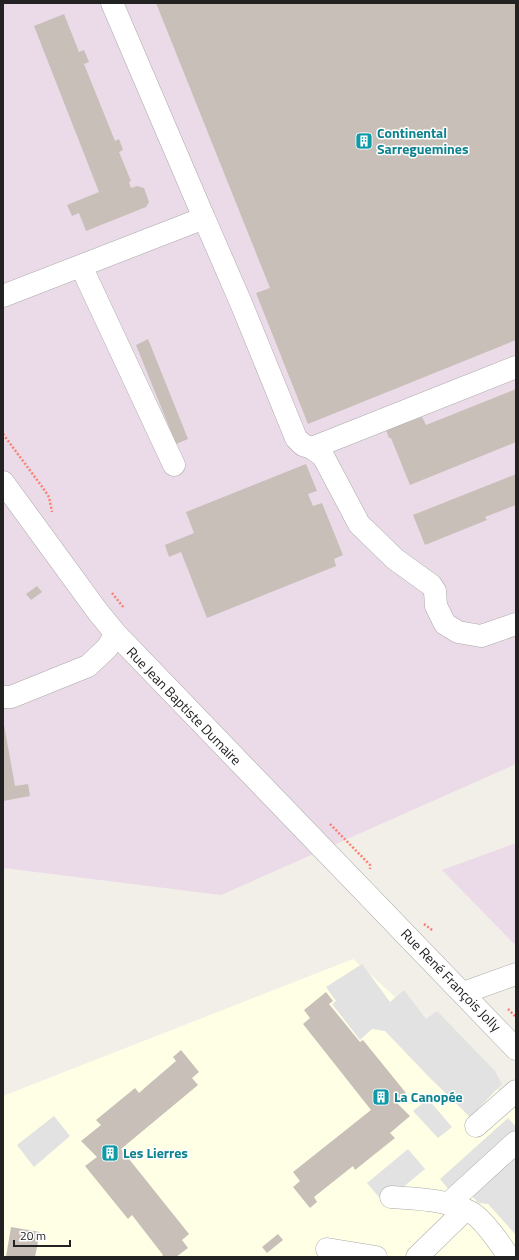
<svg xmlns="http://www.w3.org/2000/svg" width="519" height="1260" font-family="'Titillium Web',sans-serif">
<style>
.industrial{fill:#ebdbe8}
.education{fill:#ffffe5}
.parking{fill:#e2e2e2}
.building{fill:#c7bfb8}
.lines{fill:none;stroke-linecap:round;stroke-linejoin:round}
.minor-casing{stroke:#a9a9a9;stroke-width:23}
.path{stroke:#fa8072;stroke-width:2.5;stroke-dasharray:2 2;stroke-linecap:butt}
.minor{stroke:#fff;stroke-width:22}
.labels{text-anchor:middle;stroke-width:3;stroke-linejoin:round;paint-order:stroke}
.culture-label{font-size:14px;font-weight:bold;fill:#0d838f;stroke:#fff;text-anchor:start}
.street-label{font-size:14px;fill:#222;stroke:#fff}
</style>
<rect width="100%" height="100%" fill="#f2efe9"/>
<path class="industrial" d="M 3,3 L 516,3 L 516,764 L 221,895 L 3,868 Z
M 516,843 L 516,946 L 442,870 Z"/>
<path class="education" d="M 353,959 L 516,1106 L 516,1257 L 3,1257 L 3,1096 Z"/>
<path class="parking" d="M 362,964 L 390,1002 L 404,990 L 426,1019 L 437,1011 L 495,1071 L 502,1084 L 470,1117 L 429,1077 L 385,1031 L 372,1029 L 360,1040 L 332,1004 L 336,1001 L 326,987 Z
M 428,1099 L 452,1127 L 438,1138 L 413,1111 Z
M 54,1116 L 70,1136 L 34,1167 L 17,1145 Z
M 508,1118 L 516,1127 L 516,1235 L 488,1204 L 478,1203 L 469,1192 L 450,1191 L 440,1179 Z
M 408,1149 L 425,1169 L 384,1203 L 367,1183 Z"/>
<path class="building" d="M 156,3 L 516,3 L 516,340 L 308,424 L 256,293 L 270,288 Z
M 64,14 L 79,52 L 84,50 L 89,62 L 84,64 L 115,141 L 119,139 L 123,150 L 119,152 L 131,181 L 129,182 L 131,188 L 137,186 L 144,188 L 149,202 L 146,207 L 86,231 L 79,213 L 72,216 L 67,205 L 99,192 L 34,26 Z
M 148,339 L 188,439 L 176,444 L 136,345 Z
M 516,389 L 516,442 L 410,485 L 391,438 L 389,438 L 386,430 L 422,417 L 426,425 Z
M 306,464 L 317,491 L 308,494 L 313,506 L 322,503 L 343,555 L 334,559 L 336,566 L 207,618 L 181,552 L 169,557 L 165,545 L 194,533 L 186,512 Z
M 516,474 L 516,505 L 485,517 L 487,520 L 425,545 L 413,515 Z
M 37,586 L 42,592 L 31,600 L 26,594 Z
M 3,719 L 15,786 L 28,784 L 30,796 L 3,801 Z
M 326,992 L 333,1001 L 329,1004 L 360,1042 L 363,1040 L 406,1093 L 395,1101 L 410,1116 L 390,1133 L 395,1138 L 355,1170 L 353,1166 L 314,1197 L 317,1202 L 310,1208 L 293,1187 L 300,1181 L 293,1172 L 371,1110 L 303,1024 L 310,1018 L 304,1010 Z
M 181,1050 L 199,1072 L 192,1078 L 198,1085 L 121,1149 L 189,1234 L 182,1240 L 188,1248 L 176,1257 L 161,1257 L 163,1255 L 132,1215 L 128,1219 L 85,1166 L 97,1157 L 81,1141 L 101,1125 L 96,1120 L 135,1088 L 139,1093 L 148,1085 L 176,1061 L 173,1057 Z
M 11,1227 L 40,1232 L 35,1257 L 6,1257 Z
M 278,1234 L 283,1240 L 267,1253 L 262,1247 Z"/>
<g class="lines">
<g class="minor-casing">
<path id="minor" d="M 204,218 L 241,303 L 296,438 L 303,445 L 312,448 L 516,367
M 81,266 L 174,465
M 3,296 L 204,218 L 112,3
M 312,448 L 323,456 L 359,524 L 395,559 L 431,585 L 435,591 L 436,606 L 445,624 L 458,632 L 481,636 L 516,624
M 3,482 L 98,612 L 116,634 L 516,1049
M 3,697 L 11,697 L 88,666 L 107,648 L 116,634
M 463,993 L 516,974
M 476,1126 L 516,1091
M 391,1197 C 418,1199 447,1199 472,1213 C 484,1220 501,1245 509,1257
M 448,1204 L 516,1142
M 327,1249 L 376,1257
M 417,1257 L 465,1210"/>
</g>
<path class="path" d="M 3,434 L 43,488 L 49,497 L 52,512
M 112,593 L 124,608
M 330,824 L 370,865 L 370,869
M 424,924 L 432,930
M 508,1009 L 516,1017"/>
<use href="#minor" class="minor"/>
</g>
<defs>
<g id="building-square" transform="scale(0.9)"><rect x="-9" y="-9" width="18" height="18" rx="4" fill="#0f9aa8" stroke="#fff"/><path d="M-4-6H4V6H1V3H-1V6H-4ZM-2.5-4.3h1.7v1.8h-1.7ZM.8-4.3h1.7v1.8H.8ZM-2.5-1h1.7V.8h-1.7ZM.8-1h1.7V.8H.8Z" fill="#fff"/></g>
</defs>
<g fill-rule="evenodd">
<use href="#building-square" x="364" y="141"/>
<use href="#building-square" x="381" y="1097"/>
<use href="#building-square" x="110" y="1153"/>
</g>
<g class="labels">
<g class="culture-label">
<text x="377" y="138">Continental<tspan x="377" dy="16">Sarreguemines</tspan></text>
<text x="394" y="1102">La Canopée</text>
<text x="123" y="1158">Les Lierres</text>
</g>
<g class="street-label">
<text transform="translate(184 706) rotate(46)" y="5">Rue Jean Baptiste Dumaire</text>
<text transform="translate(451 980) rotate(46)" y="5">Rue René François Jolly</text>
</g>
</g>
<rect width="519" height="1260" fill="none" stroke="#222222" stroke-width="8"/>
<path d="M14 1240v6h56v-6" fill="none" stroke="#222222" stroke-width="2"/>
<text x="20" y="1240" font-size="12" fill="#222222" stroke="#ffffff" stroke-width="3" paint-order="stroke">20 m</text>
</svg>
